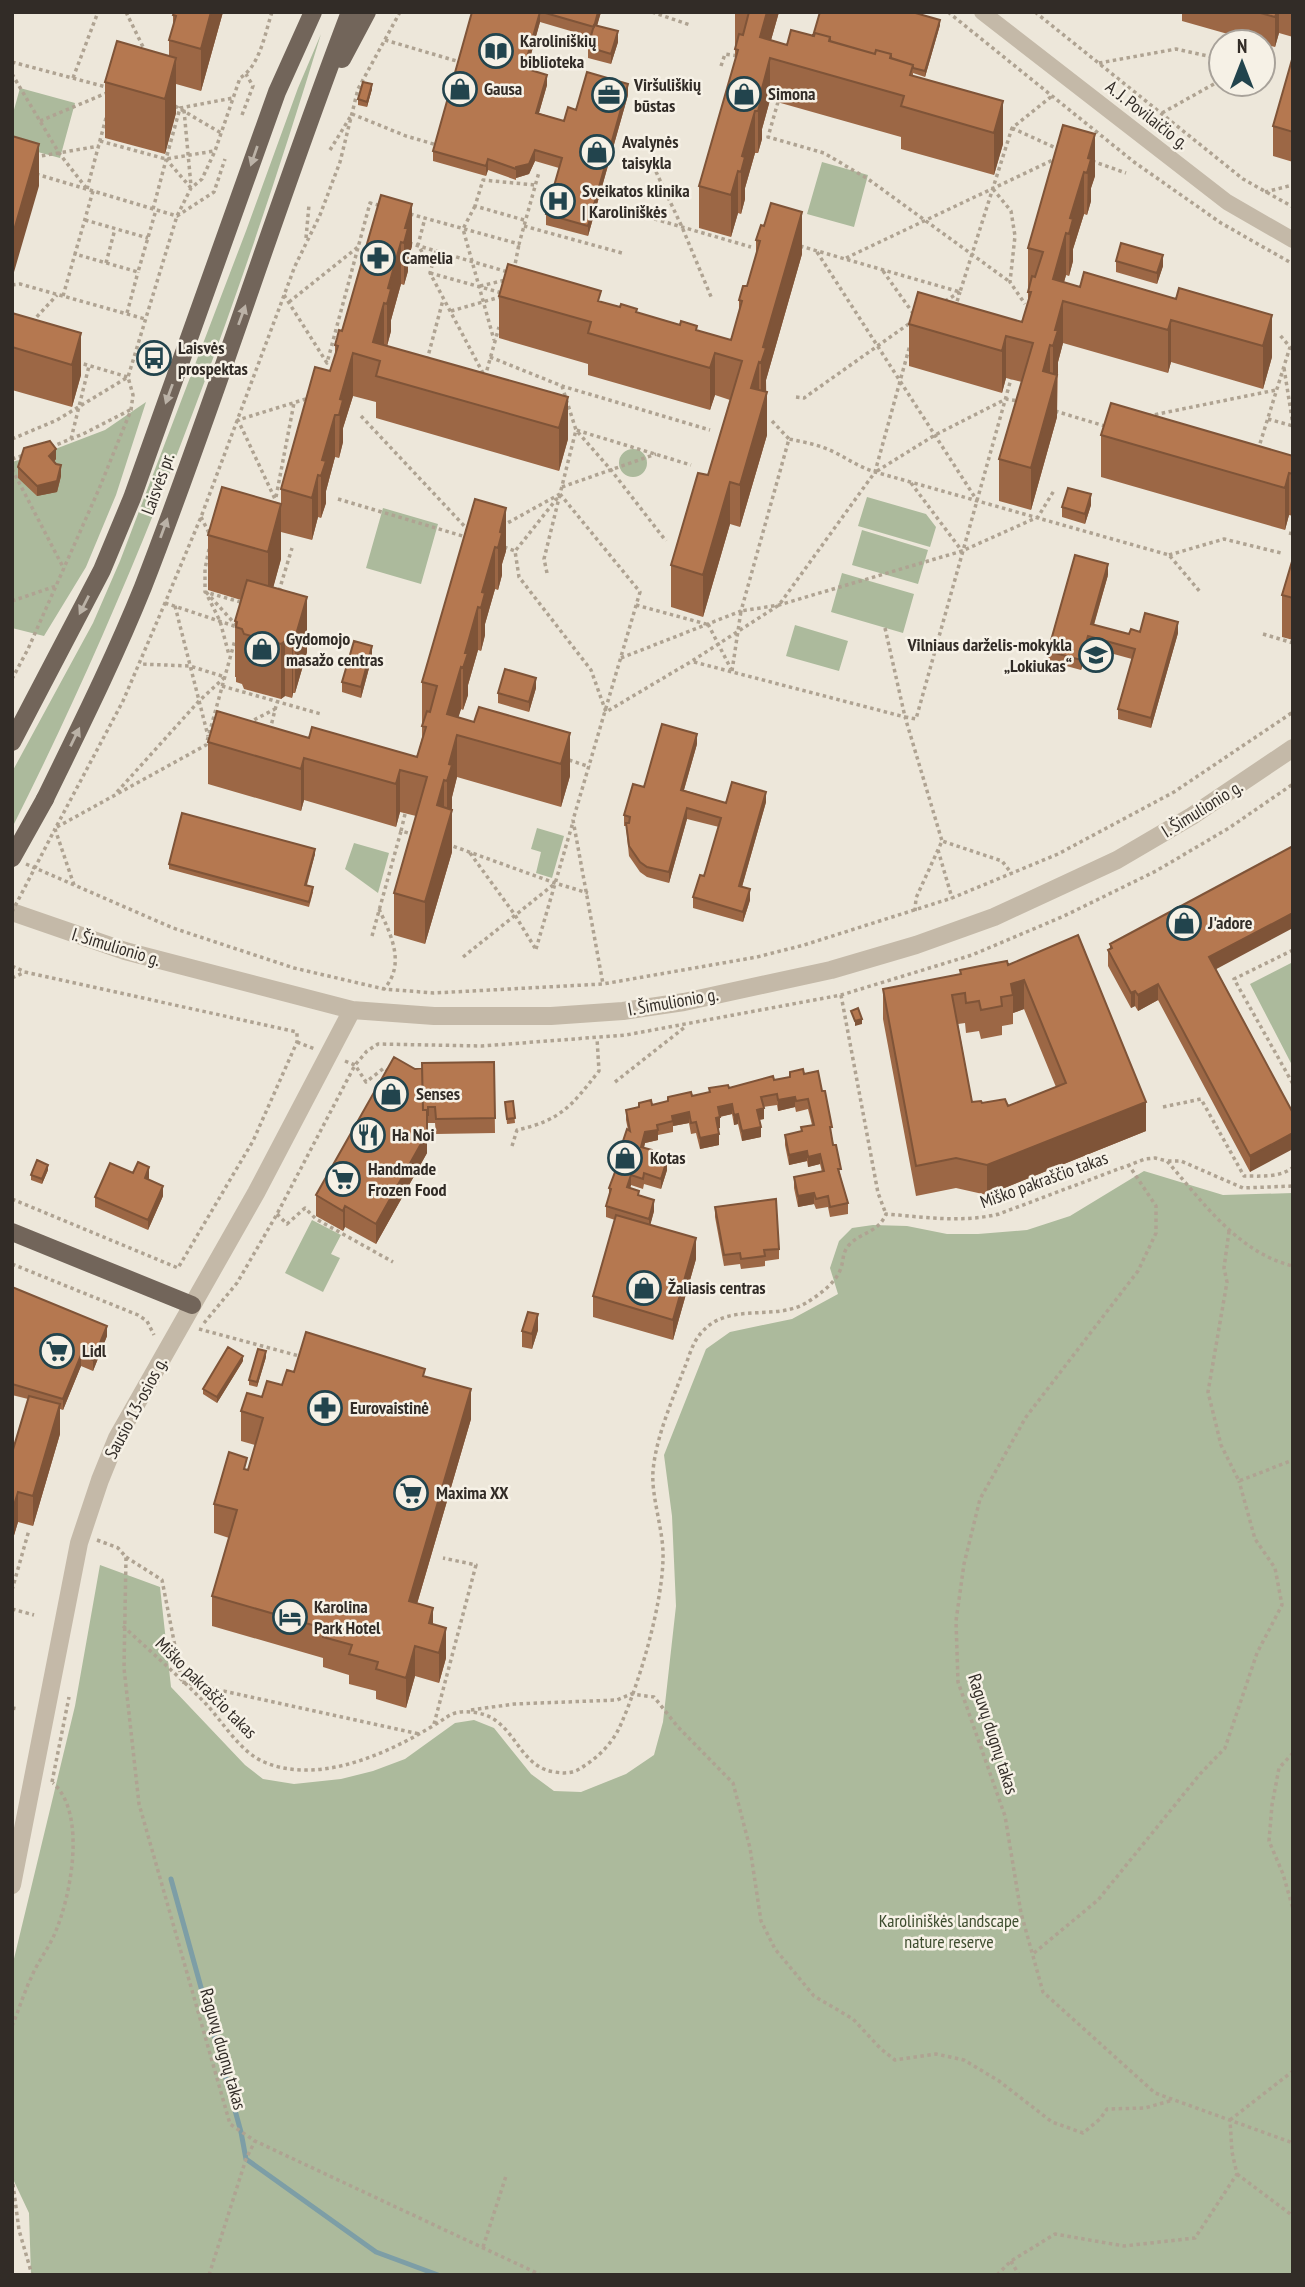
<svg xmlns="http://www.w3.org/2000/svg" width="1305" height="2287" font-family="'PT Sans Narrow',sans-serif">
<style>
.green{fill:#acba9c}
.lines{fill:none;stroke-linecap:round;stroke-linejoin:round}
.stream{stroke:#7d9ea6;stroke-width:5}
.path{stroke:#afa392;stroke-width:3.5;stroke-dasharray:3.5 3.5;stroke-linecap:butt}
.minor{stroke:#c4b9a8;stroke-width:16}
.tertiary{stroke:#c4b9a8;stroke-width:18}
.primary{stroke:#72655a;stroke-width:18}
.path-bridge{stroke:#afa392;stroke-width:3.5;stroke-dasharray:3.5 3.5;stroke-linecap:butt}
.primary-bridge{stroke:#72655a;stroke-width:18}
.wall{fill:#9c6745;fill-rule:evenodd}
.shaded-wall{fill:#7f5438}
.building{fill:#b57850;stroke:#7f5438;stroke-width:2;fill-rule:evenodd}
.oneway{fill:#bbb2a7}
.labels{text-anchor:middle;stroke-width:5;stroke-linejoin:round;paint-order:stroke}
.poi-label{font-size:18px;font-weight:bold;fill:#322c27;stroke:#f6f1e6;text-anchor:start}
.street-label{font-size:18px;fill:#322c27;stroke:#f6f1e6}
.park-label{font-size:18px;fill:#3d4c2e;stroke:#f6f1e6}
</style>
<rect width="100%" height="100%" fill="#ede7da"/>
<path class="green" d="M 321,34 C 238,306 140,574 12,828 L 12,772 L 93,623 L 120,561 L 246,231 L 298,88 Z
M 20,88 L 75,103 L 60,158 L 12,145 L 12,117 Z
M 822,162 L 868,175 L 854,227 L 807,214 Z
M 146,402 L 116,495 L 86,567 L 44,636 L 12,628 L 12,462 L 50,451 L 105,430 Z
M619 463a14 14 0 1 1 28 0a14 14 0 1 1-28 0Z
M 867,497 L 926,514 L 936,527 L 930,547 L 858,526 Z
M 383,508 L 438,524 L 421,584 L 366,568 Z
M 862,530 L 928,550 L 918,584 L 852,565 Z
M 842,573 L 914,594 L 903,633 L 831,612 Z
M 795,625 L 848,641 L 839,671 L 786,656 Z
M 537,828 L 564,836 L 552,878 L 536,873 L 541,852 L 531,849 Z
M 354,843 L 389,853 L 378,893 L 345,869 Z
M 1293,962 L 1293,1067 L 1250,984 Z
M 1144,1171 L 1223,1195 L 1293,1193 L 1293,2275 L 31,2275 L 29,2213 L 12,2177 L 12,1967 L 75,1706 L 100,1565 L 160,1587 L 171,1687 L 245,1765 L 263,1779 L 294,1784 L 341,1779 L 373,1771 L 405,1759 L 455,1723 L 474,1720 L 494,1728 L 531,1774 L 554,1791 L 581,1792 L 626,1774 L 654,1755 L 663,1722 L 676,1606 L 672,1516 L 664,1455 L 706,1349 L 730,1332 L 792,1319 L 838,1294 L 830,1268 L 839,1241 L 852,1228 L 873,1225 L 907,1226 L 947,1234 L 978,1234 L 1027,1230 L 1070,1216 Z
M 312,1220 L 341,1235 L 331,1254 L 340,1258 L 323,1292 L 285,1273 Z"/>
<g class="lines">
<path class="stream" d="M 171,1879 L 241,2132 L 246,2159 L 376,2252 L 438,2275"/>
<path class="path" d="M 126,12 L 145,51
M 652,12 L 690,25
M 948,12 L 1134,162 L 1221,223 L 1293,264
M 1035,12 L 1243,179 L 1293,207
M 385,40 L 460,62
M 12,62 L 110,88
M 1099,63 L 1176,49 L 1221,59
M 721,66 L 725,54 L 739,56
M 1263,68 L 1275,71
M 12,74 L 59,153 L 87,189
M 73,78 L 98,12
M 778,102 L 768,137 L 824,153 L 868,179 L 1010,282
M 175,106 L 221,133
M 184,110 L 191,186
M 1162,113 L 1221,80
M 242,115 L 253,86 L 246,74
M 40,121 L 109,92
M 1012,128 L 1058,149
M 100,141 L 166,159 L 214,151
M 330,150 L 352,114 L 406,136 L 437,145
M 35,157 L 99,146
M 650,159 L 682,227 L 712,299
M 1092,161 L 1126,173
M 36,174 L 177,216 L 214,192 L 225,159
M 191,188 L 166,159 L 180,108 L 233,98
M 87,189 L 106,118
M 993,189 L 1011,211 L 1015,236 L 1010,282 L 1025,304
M 93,191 L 75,254 L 138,272 L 156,210
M 1265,192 L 1293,185
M 475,206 L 463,229 L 494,340
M 153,209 L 166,160
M 634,213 L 751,247
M 410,214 L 519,244 L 539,172
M 85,220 L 148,238
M 524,220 L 475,206 L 483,180 L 535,185
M 524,226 L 622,253
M 306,238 L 309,205
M 409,243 L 436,251 L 430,273 L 484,375
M 800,246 L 960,292 L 1012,128 L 1052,96
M 436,251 L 508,272
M 422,252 L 418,245 L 425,218
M 817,252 L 976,499
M 846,258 L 1057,158
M 106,263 L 115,229
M 514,270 L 519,244
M 883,271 L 915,316
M 430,273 L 502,293
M 12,285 L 20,284 L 145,319
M 480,286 L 506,280
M 284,295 L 327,363 L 370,203 L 382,206
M 63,296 L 75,254
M 945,301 L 960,292
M 289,302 L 358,247
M 955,308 L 960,292
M 451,311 L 500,297
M 127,313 L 138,272
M 32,322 L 57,295
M 490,357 L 562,386 L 710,430
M 427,360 L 443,300
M 77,362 L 128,377
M 1284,368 L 1293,425
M 485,377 L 499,327
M 562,386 L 576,430 L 611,470 L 666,541
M 796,397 L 804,398 L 910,323
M 1055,411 L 1108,427
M 361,416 L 470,532
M 1148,416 L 1276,390
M 1268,419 L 1293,426
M 772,421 L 789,439
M 12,439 L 57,420 L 128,377
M 71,439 L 89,366
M 51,447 L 83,434 L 130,410
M 1258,450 L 1290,347 L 1279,334
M 12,459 L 24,455
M 12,469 L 64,569
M 877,471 L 935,435 L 1006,399 L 1018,401
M 911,483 L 962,551
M 562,487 L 656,454
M 560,494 L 640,592 L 573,820 L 603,984
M 276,497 L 294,403
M 338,499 L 466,537
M 274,505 L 275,499 L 238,420 L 309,398
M 201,517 L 210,535
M 502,526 L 560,494 L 576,430 L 691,465
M 1289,533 L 1293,534
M 504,547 L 515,551 L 519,577 L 591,670 L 606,712 L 692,661 L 779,605 L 875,472 L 910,345
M 209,549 L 205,569 L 205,592 L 244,603
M 516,550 L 559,496
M 1169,555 L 1224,539 L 1281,553
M 547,573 L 544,559 L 560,494
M 279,591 L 292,548
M 206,592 L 236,625
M 208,597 L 220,621 L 229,655
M 12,601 L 56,586
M 165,603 L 237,627
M 636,605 L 706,624
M 175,606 L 208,736
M 708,624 L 731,669
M 885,628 L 905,717 L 916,719 L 1011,379
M 1263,634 L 1293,643
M 621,658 L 741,611 L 789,439 C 804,442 820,445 834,452 C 848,459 859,467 875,472 L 1169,555 L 1201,593
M 694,662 L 905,717 L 942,841
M 732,671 L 741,611 L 779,605 L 962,551 L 1038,517 L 1055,489
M 12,679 L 28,649 L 99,489 L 131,410 L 133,395 L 128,377 L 177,216 L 191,188 L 202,179 L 215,151 L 240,78 C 260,66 265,33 272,12
M 222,686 L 321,714
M 248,723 L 275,709
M 270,730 L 277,702
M 569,760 L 590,767
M 117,792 L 199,701 L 225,677 L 190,666 L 140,664
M 405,814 L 401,831 L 412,834
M 57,827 L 206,745 L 235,640
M 447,844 L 555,883 L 588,893
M 938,850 L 952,898
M 470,853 L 515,915 L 535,948
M 26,864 L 173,928 L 294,968 L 384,989 L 434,993 L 603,984 L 757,957 L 804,945 L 952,898 L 1058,854 L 1174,792 L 1293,712
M 74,885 L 55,829 L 123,701 L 165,603 L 201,517 L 295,266 L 320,215 L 340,162 L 358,89 L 400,12
M 379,909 C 391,935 406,964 384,989
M 915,911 L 916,898 L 942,841 L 1002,861 L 1012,874
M 372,936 L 401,831
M 536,949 L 573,822
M 1293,950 L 1234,979 L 1293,1084
M 463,957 L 553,885
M 12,966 L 25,972 L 297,1032 L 297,1042 L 253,1141 L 178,1268 L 12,1199
M 12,978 L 25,972
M 841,995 L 878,1193 L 886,1214
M 297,1042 L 315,1049
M 345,1061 L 355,1065 L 366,1082 L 384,1068 L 388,1071
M 615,1082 L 685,1027
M 1163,1107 L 1201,1099 L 1244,1176 C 1259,1176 1281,1178 1293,1167
M 512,1146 L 517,1130 C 562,1120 572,1105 599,1071 L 597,1038
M 1168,1161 L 1181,1161 L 1243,1188 L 1293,1186
M 1128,1164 L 1156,1206 L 1156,1233 L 1138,1271 L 1026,1417 L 980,1499 L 964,1564 L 956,1621 L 958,1682 L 1005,1816 L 1021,1913 L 1043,1992 L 1155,2093 L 1293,2143
M 277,1214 L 287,1224 L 305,1208 L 316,1219 L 393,1262
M 1229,1231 L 1224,1268 L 1227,1282 L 1208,1392 L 1221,1445 L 1239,1481 L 1293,1460
M 12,1264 L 138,1315 L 147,1321 L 154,1335
M 204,1323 L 237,1283 L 277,1214 L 355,1065 L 367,1051 L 378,1044 L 482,1046 L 626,1035 L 841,995 L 972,955 L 1064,916 L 1156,871 L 1229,828 L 1293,784
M 199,1329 L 303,1357
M 97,1540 L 118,1548 L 126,1557 L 124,1668 L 139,1804 L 230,2124 L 255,2141 L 541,2275
M 126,1557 L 162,1580 L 182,1682 L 419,1734
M 12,1590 L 29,1530
M 12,1609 L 34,1615
M 123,1626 C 151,1652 180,1677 206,1704 C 223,1722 240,1752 264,1762 C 323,1787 398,1749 447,1717 C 454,1712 463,1711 471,1712 C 480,1713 488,1715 495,1720 C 518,1736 524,1768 555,1772 C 566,1774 575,1773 584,1766 C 600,1756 614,1741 621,1724 C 640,1681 662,1605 663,1559 C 664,1530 651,1498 653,1471 C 656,1437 672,1401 684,1369 C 688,1360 691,1348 696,1340 C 722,1298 772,1323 806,1303 C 819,1295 836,1283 841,1268 C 844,1259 842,1253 849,1245 C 861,1232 878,1233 886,1214 C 924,1217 962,1223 999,1214 L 1145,1159 L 1155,1158 L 1167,1161 C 1202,1201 1238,1253 1293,1266
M 12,1708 L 18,1709
M 471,1710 L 514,1704 L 617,1700 L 631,1694 L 654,1697 L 678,1727 L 733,1783 L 750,1848 L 761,1921 L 775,1949 L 814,1996 L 853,2019 L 881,2049 L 895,2060 L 936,2054 L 964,2060 L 999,2081 L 1052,2122 L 1083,2133 L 1100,2119 L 1107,2109 L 1145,2108 L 1173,2100
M 434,1724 L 476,1565 L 443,1558
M 1293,1753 L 1279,1768 L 1272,1805 L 1269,1841 L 1283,1874 L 1293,1909
M 52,1782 L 69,1697
M 1034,1953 L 1098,1900 L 1200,1774 L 1225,1748 L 1257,1653 L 1282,1605 L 1275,1568 L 1255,1539 L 1239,1481
M 12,2026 C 19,2010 24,1992 32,1976 C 38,1961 49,1948 55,1933 C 71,1896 87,1813 53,1783
M 1230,2120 L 1293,2071
M 1237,2174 L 1293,2216
M 12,2177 L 19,2230 L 32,2275
M 483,2247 L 506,2176
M 1011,2261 L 1019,2275
M 209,2275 L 246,2159 L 255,2141
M 997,2275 L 1011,2261 L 1055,2234 L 1124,2246 L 1195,2238 L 1237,2174 L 1232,2152 L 1230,2120"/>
<path class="minor" d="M 982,12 L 1227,202 L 1293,240"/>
<path class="tertiary" d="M 12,912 L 125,951 L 352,1010 L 434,1016 L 551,1016 L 623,1011 L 684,1002 L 831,970 L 916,945 L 994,917 L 1117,860 L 1192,816 L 1293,748
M 12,1885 L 79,1543 L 100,1480 L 117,1438 L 256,1193 L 352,1010"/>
<path class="primary" d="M 342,59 L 367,12
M 12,742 L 102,570 L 132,498 L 277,92 L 313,12
M 45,799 C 79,729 114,659 143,587 C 217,397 277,202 350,12
M 12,1232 L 192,1305"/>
<path class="path-bridge" d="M 12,912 L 55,829"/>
<path class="primary-bridge" d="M 12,858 L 45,799"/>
</g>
<path class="wall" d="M 223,12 L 201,91 L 176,84 L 176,113 L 165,154 L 105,138 L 105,82 L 169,56 L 169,40 L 173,26 L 173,15 Z
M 472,12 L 601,12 L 597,25 L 618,42 L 611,64 L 588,58 L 588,47 L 591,37 L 540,22 L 527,69 L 547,85 L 539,113 L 564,121 L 576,110 L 628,95 L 588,236 L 546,225 L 546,214 L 559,168 L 535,161 L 529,174 L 516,178 L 516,180 L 488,170 L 486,176 L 433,161 L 433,151 Z
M 735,12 L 779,12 L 771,40 L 787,45 L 813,36 L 940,25 L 925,77 L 913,73 L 913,76 L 1003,101 L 1003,144 L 994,175 L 901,149 L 901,137 L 770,100 L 762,129 L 762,139 L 758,153 L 755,153 L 745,188 L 745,199 L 741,214 L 738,213 L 731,237 L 699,228 L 699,186 L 735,62 Z
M 1182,12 L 1293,12 L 1293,37 L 1279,33 L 1275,47 L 1263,44 L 1263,42 L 1256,42 L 1182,21 Z
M 1293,56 L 1293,162 L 1273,156 L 1273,126 Z
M 372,89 L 367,107 L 358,105 L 358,99 Z
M 1063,125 L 1095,176 L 1091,188 L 1091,201 L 1087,215 L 1084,214 L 1073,249 L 1073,261 L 1069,276 L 1066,275 L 1064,282 L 1080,287 L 1176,299 L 1272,315 L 1272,357 L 1263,389 L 1171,362 L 1168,373 L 1063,343 L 1058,362 L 1057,417 L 1031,510 L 999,501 L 999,459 L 1022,382 L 1006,378 L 1002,393 L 909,366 L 909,324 L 1022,322 L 1028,303 L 1028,248 Z
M 381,195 L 412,246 L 408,260 L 408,271 L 404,285 L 401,284 L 391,320 L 391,331 L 387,346 L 568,397 L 568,439 L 559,471 L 376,418 L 376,402 L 353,396 L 343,428 L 343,442 L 339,458 L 335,457 L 326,491 L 326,503 L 321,518 L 318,517 L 312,540 L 281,532 L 281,559 L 273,587 L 307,652 L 295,693 L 293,693 L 292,698 L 285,696 L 281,699 L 244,689 L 242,684 L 236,682 L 236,677 L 235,677 L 235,621 L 241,600 L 208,590 L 208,535 L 281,504 L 281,489 L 330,371 L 335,357 L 335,345 L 342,331 Z
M 756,240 L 802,254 L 766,380 L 767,435 L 740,527 L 730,524 L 703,617 L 671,607 L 671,565 L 708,475 L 730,400 L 715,395 L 710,410 L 588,375 L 588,364 L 499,338 L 499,296 L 601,302 L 731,340 L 739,313 L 739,300 L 747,286 L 756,254 Z
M 1116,261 L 1163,266 L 1157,284 L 1116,272 Z
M 12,313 L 81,333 L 81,375 L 72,407 L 12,390 Z
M 1101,435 L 1293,456 L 1293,516 L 1289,515 L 1285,530 L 1101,477 Z
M 56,459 L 54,462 L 61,476 L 57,492 L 37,496 L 18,478 L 18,467 Z
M 475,499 L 506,551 L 502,564 L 502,575 L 498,590 L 495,589 L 485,624 L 485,635 L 481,651 L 478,650 L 468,685 L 468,695 L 463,710 L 461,709 L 458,717 L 474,722 L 570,733 L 570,776 L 561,807 L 457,777 L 452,797 L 452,852 L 425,944 L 394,935 L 394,893 L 416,816 L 400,812 L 396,827 L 304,800 L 301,811 L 208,784 L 208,742 L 309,738 L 417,757 L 422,738 L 422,682 Z
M 1091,505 L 1085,524 L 1062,517 L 1062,507 Z
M 1293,558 L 1293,640 L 1282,637 L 1282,595 Z
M 1108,575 L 1094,625 L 1129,634 L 1140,632 L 1178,633 L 1151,728 L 1118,719 L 1118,709 L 1132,659 L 1088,647 L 1081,670 L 1048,661 L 1048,651 Z
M 372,657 L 361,698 L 342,692 L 342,682 Z
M 536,688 L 529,712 L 498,703 L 498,693 Z
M 697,744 L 684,790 L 726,803 L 766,802 L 742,887 L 750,900 L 743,922 L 693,908 L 693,897 L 704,876 L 719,827 L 687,819 L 669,883 L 647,877 L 640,872 L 629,856 L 626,826 L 624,826 L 624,815 L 644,787 Z
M 315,854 L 307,885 L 313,892 L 309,907 L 169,869 L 169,864 Z
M 1078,935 L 1146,1131 L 987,1195 L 956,1188 L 916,1196 L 883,1019 L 883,989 L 960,974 L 960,970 L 1008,965 ZM 1024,1009 L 1056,1087 L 1008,1106 L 972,1102 L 958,1024 L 965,1023 L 966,1033 L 979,1031 L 981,1039 L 1002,1035 L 1002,1026 L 1013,1024 L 1013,1013 Z
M 1110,944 L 1216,969 L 1293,1113 L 1250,1172 L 1158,1000 L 1138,1011 L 1135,1006 L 1131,1008 L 1108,966 L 1108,950 L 1110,949 Z
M 494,1062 L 495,1133 L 436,1134 L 435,1123 L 428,1123 L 428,1130 L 427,1130 L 427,1153 L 376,1244 L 345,1227 L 343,1231 L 316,1216 L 316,1195 L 415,1069 Z
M 790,1072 L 804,1074 L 832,1137 L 841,1178 L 848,1203 L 848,1214 L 830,1217 L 828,1207 L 816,1209 L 814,1204 L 798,1207 L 794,1188 L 794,1177 L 822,1172 L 820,1164 L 808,1167 L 807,1161 L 789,1165 L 785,1145 L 785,1135 L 801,1131 L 801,1127 L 812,1125 L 808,1109 L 796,1112 L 795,1107 L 778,1111 L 777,1105 L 763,1107 L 764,1119 L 759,1120 L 761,1137 L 742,1141 L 738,1124 L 734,1125 L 732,1114 L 720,1117 L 720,1128 L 718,1128 L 719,1145 L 700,1149 L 696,1133 L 691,1134 L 689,1123 L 673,1126 L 673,1132 L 658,1135 L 658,1140 L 645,1143 L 644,1148 L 667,1170 L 661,1189 L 644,1184 L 643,1189 L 631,1185 L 630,1188 L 654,1211 L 650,1225 L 696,1259 L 673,1340 L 593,1317 L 593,1296 L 615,1220 L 606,1217 L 606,1206 L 609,1198 L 609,1188 L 621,1155 L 621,1147 L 628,1130 L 626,1120 L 626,1110 L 639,1107 L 639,1103 L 652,1105 L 668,1101 L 668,1097 L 692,1096 L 709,1093 L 709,1088 L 729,1088 L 790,1077 Z
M 513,1101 L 515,1123 L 507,1124 L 505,1102 Z
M 48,1170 L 42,1184 L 31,1180 L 31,1175 Z
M 133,1173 L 149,1178 L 148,1180 L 163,1196 L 148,1230 L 95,1207 L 95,1197 Z
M 715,1207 L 779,1249 L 779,1259 L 765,1261 L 765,1266 L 741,1269 L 740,1264 L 724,1266 L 715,1217 Z
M 12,1287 L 107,1336 L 93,1371 L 81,1366 L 63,1410 L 60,1409 L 60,1434 L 33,1526 L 18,1522 L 12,1542 L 12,1453 L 28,1399 L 12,1395 Z
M 538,1330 L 532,1349 L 522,1347 L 522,1331 Z
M 266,1357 L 257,1387 L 249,1385 L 249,1380 Z
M 243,1361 L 217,1403 L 203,1394 L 203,1389 Z
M 294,1372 L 425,1376 L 471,1419 L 417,1604 L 433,1624 L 446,1658 L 439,1683 L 415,1676 L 406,1708 L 376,1699 L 376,1691 L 349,1684 L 349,1675 L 323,1667 L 323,1658 L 212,1626 L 212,1596 L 229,1538 L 214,1533 L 214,1504 L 248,1470 L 255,1445 L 241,1441 L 241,1411 L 282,1385 Z"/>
<path class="shaded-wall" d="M 211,12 L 223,12 L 201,91 L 201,49 Z
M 540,12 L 540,22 L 524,79 L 524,68 Z
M 598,12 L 601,12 L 594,37 L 594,27 Z
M 767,12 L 779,12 L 760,79 L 760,37 Z
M 1277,12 L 1279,12 L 1279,33 L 1275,47 L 1275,17 Z
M 940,20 L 940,25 L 925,77 L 925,71 Z
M 618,31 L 618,42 L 611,64 L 611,54 Z
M 176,58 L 176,113 L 165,154 L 165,99 Z
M 770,58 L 770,100 L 762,129 L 762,139 L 758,153 L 758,111 L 760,96 Z
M 547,75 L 547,85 L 536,123 L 536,113 Z
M 372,84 L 372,89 L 367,107 L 367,102 Z
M 628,84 L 628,95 L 588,236 L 588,226 Z
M 1003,101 L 1003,144 L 994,175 L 994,133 Z
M 755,111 L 755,153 L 745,188 L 745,199 L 741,214 L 741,172 L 742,156 Z
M 1095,134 L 1095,176 L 1091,188 L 1091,201 L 1087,215 L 1088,158 Z
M 39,144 L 39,186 L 12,279 L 12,237 Z
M 535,150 L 535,161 L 529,174 L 516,178 L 516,180 L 516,167 Z
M 488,159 L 488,170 L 486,176 L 486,166 Z
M 738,171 L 738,213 L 731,237 L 731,195 Z
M 1084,172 L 1084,214 L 1073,249 L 1073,261 L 1069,276 L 1070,218 Z
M 412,204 L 412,246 L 408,260 L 408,271 L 404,285 L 404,243 L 405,228 Z
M 802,212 L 802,254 L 766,380 L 766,390 L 761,405 L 761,363 L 763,347 Z
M 1066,233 L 1066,275 L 1053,321 L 1053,279 Z
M 401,242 L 401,284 L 391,320 L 391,331 L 387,346 L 387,304 L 388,288 Z
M 1163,255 L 1163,266 L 1157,284 L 1157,273 Z
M 1063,301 L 1063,343 L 1058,362 L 1058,373 L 1053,388 L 1053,346 L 1055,330 Z
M 384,303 L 384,345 L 373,342 Z
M 1272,315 L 1272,357 L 1263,389 L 1263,346 Z
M 1171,320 L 1171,362 L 1168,373 L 1168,330 Z
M 81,333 L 81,375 L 72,407 L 72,365 Z
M 1006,336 L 1006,378 L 1002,393 L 1002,351 Z
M 1050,345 L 1050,387 L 1043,371 Z
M 353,353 L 353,396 L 343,428 L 343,442 L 339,458 L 340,399 Z
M 715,353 L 715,395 L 710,410 L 710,368 Z
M 759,362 L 759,404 L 751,388 Z
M 1057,375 L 1057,417 L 1031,510 L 1031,468 Z
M 767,392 L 767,435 L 740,527 L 740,485 Z
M 568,397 L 568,439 L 559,471 L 559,428 Z
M 335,415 L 335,457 L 326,491 L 326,503 L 321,518 L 321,476 L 322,460 Z
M 56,449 L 56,459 L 49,467 L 49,456 Z
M 61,465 L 61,476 L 57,492 L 37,496 L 37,486 Z
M 1289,473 L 1289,515 L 1285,530 L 1285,488 Z
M 318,475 L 318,517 L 312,540 L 312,498 Z
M 730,482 L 730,524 L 703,617 L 703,575 Z
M 1091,494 L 1091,505 L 1085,524 L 1085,514 Z
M 281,504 L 281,559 L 268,607 L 268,552 Z
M 506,508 L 506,551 L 502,564 L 502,575 L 498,590 L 498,548 L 500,532 Z
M 495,547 L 495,589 L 485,624 L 485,635 L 481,651 L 481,608 L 482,592 Z
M 1108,564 L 1108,575 L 1091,634 L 1091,624 Z
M 307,597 L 307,652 L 295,693 L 295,638 Z
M 478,607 L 478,650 L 468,685 L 468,695 L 463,710 L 463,668 L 465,653 Z
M 1178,622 L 1178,633 L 1151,728 L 1151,718 Z
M 1088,636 L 1088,647 L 1081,670 L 1081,660 Z
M 293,638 L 293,693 L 292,698 L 292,643 Z
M 285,641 L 285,696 L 281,699 L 281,644 Z
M 372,646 L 372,657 L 361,698 L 361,687 Z
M 461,667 L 461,709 L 447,756 L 447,714 Z
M 536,678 L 536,688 L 529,712 L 529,702 Z
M 570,733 L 570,776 L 561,807 L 561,764 Z
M 697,734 L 697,744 L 681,800 L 681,790 Z
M 457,735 L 457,777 L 452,797 L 452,807 L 447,823 L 447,781 L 449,764 Z
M 304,758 L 304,800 L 301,811 L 301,769 Z
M 400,770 L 400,812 L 396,827 L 396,784 Z
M 444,780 L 444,822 L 437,805 Z
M 766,792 L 766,802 L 739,897 L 739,886 Z
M 687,808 L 687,819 L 669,883 L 669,872 Z
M 452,810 L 452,852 L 425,944 L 425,902 Z
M 315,849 L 315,854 L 305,890 L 305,885 Z
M 750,889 L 750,900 L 743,922 L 743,912 Z
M 1293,913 L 1293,928 L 1209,973 L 1209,957 Z
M 1024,980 L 1024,1009 L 1013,1013 L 1013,995 L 1011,984 Z
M 1158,984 L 1158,1000 L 1138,1011 L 1138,995 Z
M 1135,991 L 1135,1006 L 1131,1008 L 1131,993 Z
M 862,1019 L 862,1024 L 855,1026 L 855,1021 Z
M 795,1097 L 795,1107 L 778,1111 L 778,1100 Z
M 1146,1102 L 1146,1131 L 987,1195 L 987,1165 Z
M 732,1104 L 732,1114 L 718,1117 L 718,1107 Z
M 764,1108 L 764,1119 L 757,1120 L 757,1110 Z
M 689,1112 L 689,1123 L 673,1126 L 672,1116 Z
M 738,1114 L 738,1124 L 734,1125 L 734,1115 Z
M 720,1117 L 720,1128 L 716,1129 L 716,1118 Z
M 761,1127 L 761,1137 L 742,1141 L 742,1131 Z
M 658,1130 L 658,1140 L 645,1143 L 641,1157 L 641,1147 L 645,1132 Z
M 427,1133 L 427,1153 L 376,1244 L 376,1224 Z
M 1293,1133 L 1293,1149 L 1250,1172 L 1250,1156 Z
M 719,1134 L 719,1145 L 700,1149 L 700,1138 Z
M 807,1151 L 807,1161 L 789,1165 L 789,1155 Z
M 820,1154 L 820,1164 L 808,1167 L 808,1157 Z
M 667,1160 L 667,1170 L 661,1189 L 661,1179 Z
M 48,1165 L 48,1170 L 42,1184 L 42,1179 Z
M 149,1167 L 149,1178 L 145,1189 L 145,1178 Z
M 631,1175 L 631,1185 L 627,1198 L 627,1187 Z
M 163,1186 L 163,1196 L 148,1230 L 148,1220 Z
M 814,1193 L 814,1204 L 798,1207 L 798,1196 Z
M 654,1200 L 654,1211 L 649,1230 L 649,1219 Z
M 345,1206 L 345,1227 L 343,1231 L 343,1211 Z
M 696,1238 L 696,1259 L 673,1340 L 673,1320 Z
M 538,1314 L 538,1330 L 532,1349 L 532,1334 Z
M 107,1326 L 107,1336 L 93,1371 L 93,1360 Z
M 266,1351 L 266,1357 L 257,1387 L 257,1382 Z
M 81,1355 L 81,1366 L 63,1410 L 63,1399 Z
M 243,1356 L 243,1361 L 217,1403 L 217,1397 Z
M 471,1389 L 471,1419 L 409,1631 L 409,1601 Z
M 60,1404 L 60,1434 L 33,1526 L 33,1496 Z
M 18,1492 L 18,1522 L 12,1542 L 12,1512 Z
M 433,1608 L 433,1638 L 429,1623 Z
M 446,1628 L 446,1658 L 439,1683 L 439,1653 Z
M 415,1646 L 415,1676 L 406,1708 L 406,1678 Z"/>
<path class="building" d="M 174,12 L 211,12 L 201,49 L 169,40 L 176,16 L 173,15 Z
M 472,12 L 540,12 L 524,68 L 547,75 L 536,113 L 564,121 L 568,107 L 576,110 L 587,72 L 628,84 L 588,226 L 546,214 L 562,158 L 535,150 L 529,164 L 516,167 L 516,169 L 488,159 L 486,166 L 433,151 Z
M 542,12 L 598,12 L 594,27 Z
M 749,12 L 767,12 L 760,37 L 787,45 L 791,30 L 814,36 L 815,33 L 830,37 L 829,41 L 875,54 L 876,50 L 891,54 L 890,58 L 913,65 L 910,75 L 1003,101 L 994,133 L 901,106 L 904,96 L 770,58 L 760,96 L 762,97 L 758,111 L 755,111 L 742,156 L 745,157 L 741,172 L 738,171 L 731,195 L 699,186 L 738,50 L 735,49 L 739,34 L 743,35 Z
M 820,12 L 912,12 L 940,20 L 925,71 L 913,68 L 913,65 L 891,58 L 891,54 L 876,50 L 875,54 L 830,41 L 830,37 L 815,33 L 814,36 L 813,36 Z
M 1257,12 L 1277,12 L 1275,17 Z
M 594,25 L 618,31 L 611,54 L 588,47 Z
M 117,41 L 176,58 L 165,99 L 105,82 Z
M 1293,56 L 1293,132 L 1273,126 Z
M 363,82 L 372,84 L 367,102 L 358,99 Z
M 1063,125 L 1095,134 L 1088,158 L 1091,159 L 1087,173 L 1084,172 L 1070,218 L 1073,219 L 1069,234 L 1066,233 L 1053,279 L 1080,287 L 1084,272 L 1176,299 L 1179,288 L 1272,315 L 1263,346 L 1171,320 L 1168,330 L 1063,301 L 1055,330 L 1058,330 L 1053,346 L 1050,345 L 1043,371 L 1057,375 L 1031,468 L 999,459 L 1033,343 L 1006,336 L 1002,351 L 909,324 L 918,292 L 1022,322 L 1031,292 L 1028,292 L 1032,276 L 1035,277 L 1043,252 L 1028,248 Z
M 12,136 L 39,144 L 12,237 Z
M 381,195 L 412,204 L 405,228 L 408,228 L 404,243 L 401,242 L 388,288 L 391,289 L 387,304 L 384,303 L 373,342 L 568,397 L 559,428 L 376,376 L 380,361 L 353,353 L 340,399 L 343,400 L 339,415 L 335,415 L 322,460 L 326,461 L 321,476 L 318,475 L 312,498 L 281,489 L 315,367 L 330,371 L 338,346 L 335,345 L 337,338 L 339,330 L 342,331 Z
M 771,203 L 802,212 L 763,347 L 766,348 L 761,363 L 759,362 L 751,388 L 767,392 L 740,485 L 730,482 L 703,575 L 671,565 L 698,473 L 708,475 L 742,361 L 715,353 L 710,368 L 588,333 L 591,322 L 499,296 L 508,264 L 601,291 L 598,301 L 620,307 L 621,304 L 637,309 L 636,312 L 680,325 L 681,321 L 697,326 L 696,330 L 731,340 L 742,301 L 739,300 L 743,286 L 747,286 L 760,241 L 756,240 L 761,225 L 764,226 Z
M 1121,243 L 1163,255 L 1157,273 L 1116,261 Z
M 12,313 L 81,333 L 72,365 L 12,347 Z
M 1111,403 L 1293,456 L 1293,474 L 1289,473 L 1285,488 L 1101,435 Z
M 50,441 L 56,449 L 49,456 L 56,464 L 61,465 L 57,481 L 37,486 L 18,467 L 24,448 Z
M 222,487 L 281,504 L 268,552 L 208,535 Z
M 1068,488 L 1091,494 L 1085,514 L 1062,507 Z
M 475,499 L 506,508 L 500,532 L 502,533 L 498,548 L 495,547 L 482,592 L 485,593 L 481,608 L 478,607 L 465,653 L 468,653 L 463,668 L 461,667 L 447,714 L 474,722 L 479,707 L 570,733 L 561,764 L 457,735 L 449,764 L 452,765 L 447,781 L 444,780 L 437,805 L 452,810 L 425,902 L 394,893 L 427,777 L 400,770 L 396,784 L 304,758 L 301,769 L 208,742 L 217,711 L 309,738 L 312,727 L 417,757 L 426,727 L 422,726 L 427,711 L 430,712 L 437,686 L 422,682 Z
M 1075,555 L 1108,564 L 1091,624 L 1129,634 L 1131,629 L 1140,632 L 1145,613 L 1178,622 L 1151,718 L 1118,709 L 1135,649 L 1088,636 L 1081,660 L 1048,651 Z
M 1293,558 L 1293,598 L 1282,595 Z
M 247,580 L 307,597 L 295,638 L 293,638 L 292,643 L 285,641 L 281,644 L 244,634 L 242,629 L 236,627 L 237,622 L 235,621 Z
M 354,641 L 372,646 L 361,687 L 342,682 Z
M 505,669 L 536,678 L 529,702 L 498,693 Z
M 662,724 L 697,734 L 681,790 L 726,803 L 732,782 L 766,792 L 739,886 L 750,889 L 743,912 L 693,897 L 700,875 L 704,876 L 721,818 L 687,808 L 669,872 L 647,867 L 640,862 L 629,846 L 626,823 L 629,823 L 630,817 L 624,815 L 633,784 L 644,787 Z
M 182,813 L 315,849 L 305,885 L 313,887 L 309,902 L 169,864 Z
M 1293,846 L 1293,913 L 1209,957 L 1293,1113 L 1293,1133 L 1250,1156 L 1158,984 L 1138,995 L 1135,991 L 1131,993 L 1108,950 L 1112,948 L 1110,944 Z
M 1078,935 L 1146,1102 L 987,1165 L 956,1158 L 916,1166 L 883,989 L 961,974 L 960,970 L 980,966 L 1007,961 L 1008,965 ZM 1024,980 L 1066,1083 L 1008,1106 L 1005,1099 L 982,1103 L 981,1101 L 972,1102 L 952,995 L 965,993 L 966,1003 L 979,1001 L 981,1010 L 1002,1006 L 1001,997 L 1013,995 L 1011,984 Z
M 858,1008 L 862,1019 L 855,1021 L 851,1011 Z
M 394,1057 L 415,1069 L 422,1068 L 423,1110 L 427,1110 L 427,1133 L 376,1224 L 345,1206 L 343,1211 L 316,1195 Z
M 494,1062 L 495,1118 L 436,1119 L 435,1107 L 428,1107 L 428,1115 L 427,1115 L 427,1110 L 423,1110 L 422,1063 Z
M 803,1069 L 804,1074 L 818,1071 L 822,1091 L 825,1091 L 832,1127 L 830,1127 L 833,1145 L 836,1145 L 841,1169 L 838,1169 L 848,1203 L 830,1207 L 828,1196 L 816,1199 L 814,1193 L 798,1196 L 794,1177 L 824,1171 L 820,1154 L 808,1157 L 807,1151 L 789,1155 L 785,1135 L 802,1131 L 801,1127 L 814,1125 L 808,1099 L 796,1101 L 795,1097 L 778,1100 L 777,1094 L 761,1097 L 764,1108 L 757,1110 L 761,1127 L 742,1131 L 738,1114 L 734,1115 L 732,1104 L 718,1107 L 720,1117 L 716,1118 L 719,1134 L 700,1138 L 696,1122 L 691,1123 L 689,1112 L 672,1116 L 673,1121 L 657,1125 L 658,1130 L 645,1132 L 641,1147 L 652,1150 L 651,1155 L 667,1160 L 661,1179 L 644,1173 L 643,1179 L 631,1175 L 627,1187 L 639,1191 L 638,1195 L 654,1200 L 649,1219 L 606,1206 L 611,1189 L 609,1188 L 624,1148 L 621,1147 L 627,1129 L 630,1131 L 626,1110 L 639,1107 L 639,1103 L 651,1100 L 652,1105 L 668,1101 L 668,1097 L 691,1092 L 692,1096 L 710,1092 L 709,1088 L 728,1085 L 729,1088 L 773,1076 L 774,1080 L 790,1077 L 790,1072 Z
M 513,1101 L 515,1118 L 507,1119 L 505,1102 Z
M 37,1160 L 48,1165 L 42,1179 L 31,1175 Z
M 138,1162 L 149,1167 L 145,1178 L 163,1186 L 148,1220 L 95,1197 L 110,1163 L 133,1173 Z
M 776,1199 L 779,1249 L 764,1250 L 765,1256 L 741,1259 L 740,1253 L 724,1255 L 715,1207 Z
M 616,1215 L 696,1238 L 673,1320 L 593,1296 Z
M 12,1287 L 107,1326 L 93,1360 L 81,1355 L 63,1399 L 12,1384 Z
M 528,1312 L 538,1314 L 532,1334 L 522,1331 Z
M 306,1332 L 425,1369 L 423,1376 L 471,1389 L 409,1601 L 433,1608 L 429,1623 L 446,1628 L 439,1653 L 415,1646 L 406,1678 L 376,1669 L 378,1662 L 349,1654 L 352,1645 L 323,1637 L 326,1629 L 212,1596 L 237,1510 L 214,1504 L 229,1452 L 247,1458 L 244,1469 L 248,1470 L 263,1418 L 241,1411 L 247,1393 L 262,1397 L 267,1381 L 282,1385 L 287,1370 L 294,1372 Z
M 228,1347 L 243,1356 L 217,1397 L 203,1389 Z
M 258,1349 L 266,1351 L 257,1382 L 249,1380 Z
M 29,1396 L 60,1404 L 33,1496 L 18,1492 L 12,1512 L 12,1453 Z"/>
<defs><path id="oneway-solid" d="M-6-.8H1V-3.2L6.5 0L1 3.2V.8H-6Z" transform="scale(1.75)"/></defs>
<g class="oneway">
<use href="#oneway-solid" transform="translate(254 156) rotate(109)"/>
<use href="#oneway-solid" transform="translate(242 315) rotate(-70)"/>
<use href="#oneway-solid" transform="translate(169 394) rotate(110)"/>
<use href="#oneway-solid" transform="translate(164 528) rotate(-70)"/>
<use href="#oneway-solid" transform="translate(84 605) rotate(117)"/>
<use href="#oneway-solid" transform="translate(75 737) rotate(-64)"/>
</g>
<defs>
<g id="library-ring" transform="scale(1.75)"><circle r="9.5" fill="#f6f1e6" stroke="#22444d" stroke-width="1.5"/><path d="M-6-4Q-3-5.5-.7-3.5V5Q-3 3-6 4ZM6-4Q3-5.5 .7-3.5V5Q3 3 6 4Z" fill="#22444d"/></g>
<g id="shop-ring" transform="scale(1.75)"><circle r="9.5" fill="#f6f1e6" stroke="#22444d" stroke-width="1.5"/><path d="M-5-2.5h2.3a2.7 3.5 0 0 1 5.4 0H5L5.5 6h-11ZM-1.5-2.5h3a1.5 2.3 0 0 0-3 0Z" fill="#22444d"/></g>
<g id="office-ring" transform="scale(1.75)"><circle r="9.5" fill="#f6f1e6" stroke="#22444d" stroke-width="1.5"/><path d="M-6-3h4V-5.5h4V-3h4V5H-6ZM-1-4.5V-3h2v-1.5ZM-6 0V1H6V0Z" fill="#22444d"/></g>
<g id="hospital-ring" transform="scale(1.75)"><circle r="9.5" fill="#f6f1e6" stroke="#22444d" stroke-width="1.5"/><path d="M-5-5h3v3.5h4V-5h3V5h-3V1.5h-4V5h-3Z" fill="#22444d"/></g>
<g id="pharmacy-ring" transform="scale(1.75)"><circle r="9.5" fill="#f6f1e6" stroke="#22444d" stroke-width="1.5"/><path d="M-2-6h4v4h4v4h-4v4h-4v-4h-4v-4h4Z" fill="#22444d"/></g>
<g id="bus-ring" transform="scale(1.75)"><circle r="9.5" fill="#f6f1e6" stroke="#22444d" stroke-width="1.5"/><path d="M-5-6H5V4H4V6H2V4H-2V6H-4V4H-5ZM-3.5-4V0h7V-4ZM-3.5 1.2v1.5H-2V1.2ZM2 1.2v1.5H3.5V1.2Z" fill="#22444d"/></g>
<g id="school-ring" transform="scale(1.75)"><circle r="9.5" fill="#f6f1e6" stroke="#22444d" stroke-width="1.5"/><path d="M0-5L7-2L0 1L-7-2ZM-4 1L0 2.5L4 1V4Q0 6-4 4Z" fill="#22444d"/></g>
<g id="restaurant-ring" transform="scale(1.75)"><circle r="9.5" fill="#f6f1e6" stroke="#22444d" stroke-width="1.5"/><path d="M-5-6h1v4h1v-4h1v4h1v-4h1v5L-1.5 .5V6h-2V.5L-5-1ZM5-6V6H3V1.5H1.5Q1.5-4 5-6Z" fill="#22444d"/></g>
<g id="supermarket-ring" transform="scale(1.75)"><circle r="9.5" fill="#f6f1e6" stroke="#22444d" stroke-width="1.5"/><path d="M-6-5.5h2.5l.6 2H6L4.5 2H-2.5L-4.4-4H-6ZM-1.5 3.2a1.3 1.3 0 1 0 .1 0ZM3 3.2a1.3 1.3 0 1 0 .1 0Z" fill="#22444d"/></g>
<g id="hotel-ring" transform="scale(1.75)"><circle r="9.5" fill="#f6f1e6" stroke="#22444d" stroke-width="1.5"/><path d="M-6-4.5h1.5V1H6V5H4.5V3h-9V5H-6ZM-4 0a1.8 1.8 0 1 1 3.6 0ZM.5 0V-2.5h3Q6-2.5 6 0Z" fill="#22444d"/></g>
</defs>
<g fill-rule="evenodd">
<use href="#library-ring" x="496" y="51"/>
<use href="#shop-ring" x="460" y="89"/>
<use href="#shop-ring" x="744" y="94"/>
<use href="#office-ring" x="609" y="95"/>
<use href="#shop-ring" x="597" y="152"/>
<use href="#hospital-ring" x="558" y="201"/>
<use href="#pharmacy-ring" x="378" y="258"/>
<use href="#bus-ring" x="154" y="358"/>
<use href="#shop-ring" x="262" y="649"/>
<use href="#school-ring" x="1096" y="655"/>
<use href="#shop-ring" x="1184" y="923"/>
<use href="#shop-ring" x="391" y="1094"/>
<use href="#restaurant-ring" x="368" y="1135"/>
<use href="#shop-ring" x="625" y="1158"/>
<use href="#supermarket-ring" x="343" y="1179"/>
<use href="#shop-ring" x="644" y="1288"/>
<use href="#supermarket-ring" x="57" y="1351"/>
<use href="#pharmacy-ring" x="325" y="1408"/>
<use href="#supermarket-ring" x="411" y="1493"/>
<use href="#hotel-ring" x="290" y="1617"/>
</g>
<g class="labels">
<g class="poi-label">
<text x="520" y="47">Karoliniškių<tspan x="520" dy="21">biblioteka</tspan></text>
<text x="634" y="91">Viršuliškių<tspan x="634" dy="21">būstas</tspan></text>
<text x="484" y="95">Gausa</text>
<text x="768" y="100">Simona</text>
<text x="622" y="148">Avalynės<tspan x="622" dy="21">taisykla</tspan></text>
<text x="582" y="197">Sveikatos klinika<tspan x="582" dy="21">| Karoliniškės</tspan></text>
<text x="402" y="264">Camelia</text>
<text x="178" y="354">Laisvės<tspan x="178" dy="21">prospektas</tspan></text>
<text x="286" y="645">Gydomojo<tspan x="286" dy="21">masažo centras</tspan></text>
<text x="1072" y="651" text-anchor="end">Vilniaus darželis-mokykla<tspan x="1072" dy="21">„Lokiukas“</tspan></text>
<text x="1208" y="929">J'adore</text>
<text x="416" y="1100">Senses</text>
<text x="392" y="1141">Ha Noi</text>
<text x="650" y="1164">Kotas</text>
<text x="368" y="1175">Handmade<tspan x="368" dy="21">Frozen Food</tspan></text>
<text x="668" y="1294">Žaliasis centras</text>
<text x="82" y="1357">Lidl</text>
<text x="350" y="1414">Eurovaistinė</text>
<text x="436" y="1499">Maxima XX</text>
<text x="314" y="1613">Karolina<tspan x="314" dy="21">Park Hotel</tspan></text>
</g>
<g class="street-label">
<text transform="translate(1147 115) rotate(38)" y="6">A. J. Povilaičio g.</text>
<text transform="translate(158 484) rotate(-70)" y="6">Laisvės pr.</text>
<text transform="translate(1202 809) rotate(-32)" y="6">I. Šimulionio g.</text>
<text transform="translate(116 947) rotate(17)" y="6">I. Šimulionio g.</text>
<text transform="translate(673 1002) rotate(-10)" y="6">I. Šimulionio g.</text>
<text transform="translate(1044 1180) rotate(-20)" y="6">Miško pakraščio takas</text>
<text transform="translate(136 1408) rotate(-62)" y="6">Sausio 13-osios g.</text>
<text transform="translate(206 1688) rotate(45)" y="6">Miško pakraščio takas</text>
<text transform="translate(993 1734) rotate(72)" y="6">Raguvų dugnų takas</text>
<text transform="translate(223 2049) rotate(74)" y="6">Raguvų dugnų takas</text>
</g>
<g class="park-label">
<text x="949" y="1927">Karoliniškės landscape<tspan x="949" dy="21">nature reserve</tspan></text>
</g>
</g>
<rect width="1305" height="2287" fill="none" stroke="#322c27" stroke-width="28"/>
<g transform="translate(1242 63)"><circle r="33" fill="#f6f1e6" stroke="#a8a29a" stroke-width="2"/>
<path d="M0-5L12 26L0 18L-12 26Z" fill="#22444d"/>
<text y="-10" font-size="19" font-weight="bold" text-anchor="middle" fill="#322c27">N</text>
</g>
</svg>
